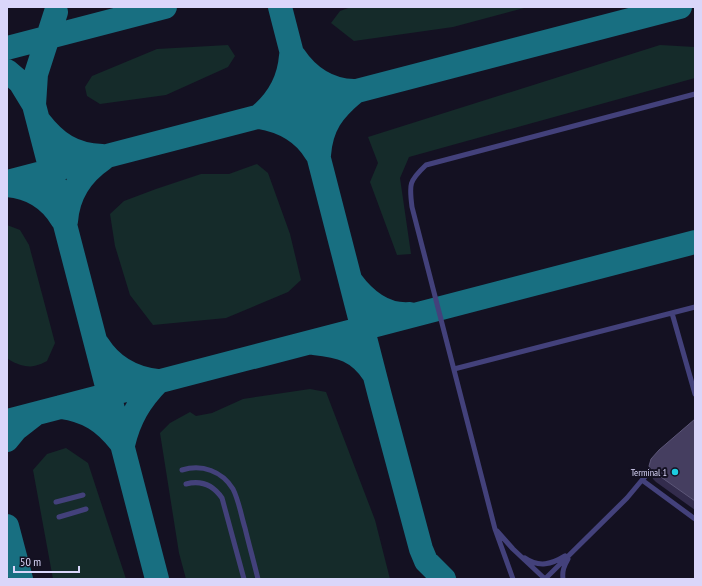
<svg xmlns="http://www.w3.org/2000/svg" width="702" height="586" font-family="'PT Sans Narrow',sans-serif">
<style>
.green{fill:#152b2a}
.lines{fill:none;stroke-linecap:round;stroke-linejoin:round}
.taxiway{stroke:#186f81;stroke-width:24}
.service{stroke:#43417b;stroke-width:5}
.wall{fill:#332c4d}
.building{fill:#453e60;stroke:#5c5678}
.poi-dot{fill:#1ccde0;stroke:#141122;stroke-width:1.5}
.labels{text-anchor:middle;stroke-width:4;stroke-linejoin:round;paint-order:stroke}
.poi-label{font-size:10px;fill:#dad6fa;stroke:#141122;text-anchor:end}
</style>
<rect width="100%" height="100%" fill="#141122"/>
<path class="green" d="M 351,7 L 528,7 L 453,27 L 354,41 L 331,23 L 340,11 Z
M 228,45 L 235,56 L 228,67 L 166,95 L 100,104 L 87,96 L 85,87 L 92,76 L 157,49 Z
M 660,45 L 695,47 L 695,78 L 409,157 L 400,178 L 411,254 L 397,255 L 370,182 L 378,163 L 368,137 Z
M 257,164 L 268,173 L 290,234 L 301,280 L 288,292 L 226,318 L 153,325 L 130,295 L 115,246 L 110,214 L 124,201 L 156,189 L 201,174 L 229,174 Z
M 7,225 L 20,230 L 29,245 L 55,343 L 47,361 C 43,363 39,365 34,366 C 27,368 12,363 7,358 Z
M 310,389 L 326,392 L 375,520 L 390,579 L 186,579 L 179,553 L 160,433 L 170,423 L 190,412 L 196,416 L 212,413 L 243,399 Z
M 66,448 L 88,463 L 126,579 L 53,579 L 33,470 L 47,454 Z"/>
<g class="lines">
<path class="taxiway" d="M 280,7 L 380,396 L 421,549 L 426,561 L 444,579
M 7,48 L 165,7
M 294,56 C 308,77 329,91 354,91
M 7,71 L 20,82 L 34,105 L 157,579
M 34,105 L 36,74 L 56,12
M 258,117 C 278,101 289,82 291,56
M 259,117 C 283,121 303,131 316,153
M 39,121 C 56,143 73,155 102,156
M 319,155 C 321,126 333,110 355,92
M 7,182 L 680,7
M 7,185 C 31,187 50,199 62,219
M 66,221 C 68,194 81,174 103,159
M 351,281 C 365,300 384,316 410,314
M 314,343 C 341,346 358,350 374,374
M 98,345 C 112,367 132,378 157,381
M 61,407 C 88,411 104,421 121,443
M 7,421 L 695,242
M 7,440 L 16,429 L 34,415
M 123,445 C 129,419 140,400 159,381
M 7,526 L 21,579"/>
<path class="service" d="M 672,313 L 695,394
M 454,369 L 695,307
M 655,466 L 642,480 L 695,519
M 182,470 C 202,464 222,471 233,489 C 239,501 241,515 245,528 C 249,545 254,562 258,579
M 186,484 C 201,480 213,485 222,498 L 244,579
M 56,502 L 83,495
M 59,517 L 86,509
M 497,531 L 513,549 L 545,579
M 525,558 C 539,568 552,564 565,556
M 513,579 L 495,529 L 412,207 C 409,184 409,181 426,165 L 695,94
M 545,579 L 627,498 L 642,480
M 563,579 C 562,571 564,566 568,559"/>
</g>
<path class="wall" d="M 695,419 L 695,510 L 656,482 L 653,479 L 649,466 Z"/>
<path class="building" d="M 695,419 L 695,501 L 651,470 L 649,466 L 651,459 L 659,450 Z"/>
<circle class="poi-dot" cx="675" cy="472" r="4"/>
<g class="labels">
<g class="poi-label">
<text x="667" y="476">Terminal 1</text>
</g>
</g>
<rect width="702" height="586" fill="none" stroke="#dad6fa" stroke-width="16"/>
<path d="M14 566v6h65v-6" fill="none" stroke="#dad6fa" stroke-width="2"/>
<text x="20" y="566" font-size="12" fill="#dad6fa" stroke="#141122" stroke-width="3" paint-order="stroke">50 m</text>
</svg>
